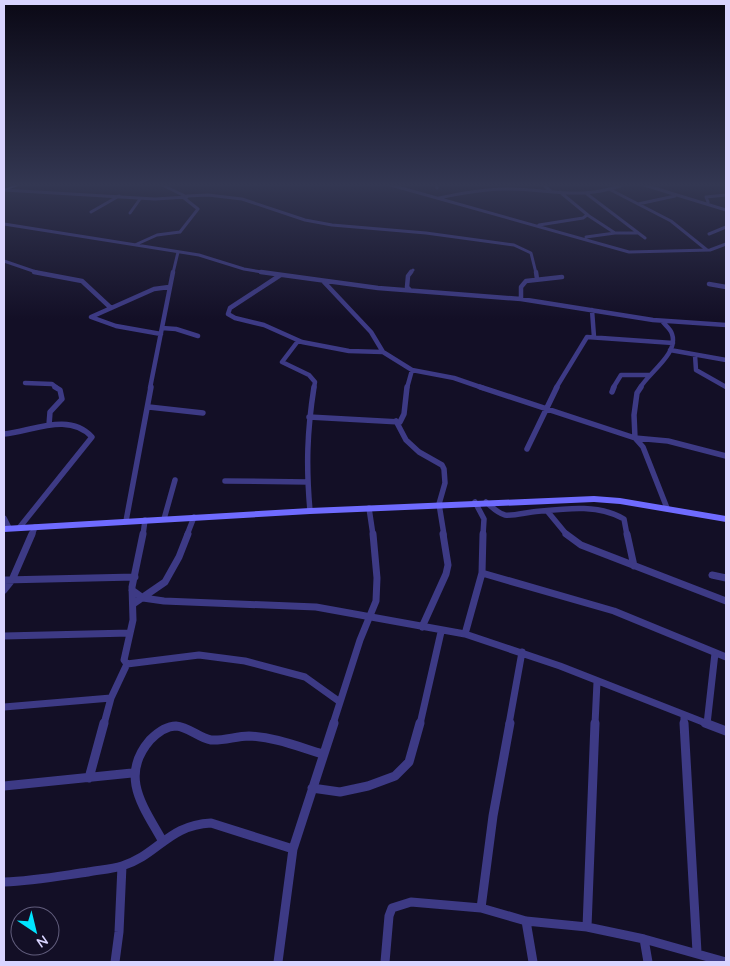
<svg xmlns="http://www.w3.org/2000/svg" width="730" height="966" font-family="Quicksand,sans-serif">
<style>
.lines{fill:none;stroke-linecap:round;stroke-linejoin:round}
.street-far4{stroke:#3d3a85;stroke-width:3}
.street-far3{stroke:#3d3a85;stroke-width:4.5}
.street-far2{stroke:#3d3a85;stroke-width:5.5}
.street-far1{stroke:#3d3a85;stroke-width:7}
.street{stroke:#3d3a85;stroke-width:9}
.secondary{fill:#6f6bff;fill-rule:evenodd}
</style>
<rect width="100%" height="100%" fill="#130f26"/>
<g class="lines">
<path class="street-far4" d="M 387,184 L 629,252 L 710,250 L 726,244
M 436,184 L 437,188
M 542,184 L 552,192
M 641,184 L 726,210
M 4,190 L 155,199 L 187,197 L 160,184
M 611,190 L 671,221 L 707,250
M 560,192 L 589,216 L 615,233 L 586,237
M 587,194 L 645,238
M 187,196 L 208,195 L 242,199 L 305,220 L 332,225 L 426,233 L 514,245 L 531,253 L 536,273
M 439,198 C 462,193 484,189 507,189 C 551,189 582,201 625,184
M 708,202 L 706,197 L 726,195
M 638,204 L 675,196
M 91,212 L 119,196
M 130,213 L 140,199
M 4,224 L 199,255 L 244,269 L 268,273
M 539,225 L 583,218 L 587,215
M 615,233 L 638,233
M 709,234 L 726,227
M 137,244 L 157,235 L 180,232 L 198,209 L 184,198
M 4,261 L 39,273
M 173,273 L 178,252
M 410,273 L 413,270"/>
<path class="street-far3" d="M 34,272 L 82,281 L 111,308
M 261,272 L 378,288 L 521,299 L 653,320 L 726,325
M 536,272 L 537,279
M 279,276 L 230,308 L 228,314 L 235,318 L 264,325 L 302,342 L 349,351 L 383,352 L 412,370 L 454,378 L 483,388
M 324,282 L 371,332 L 383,352
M 709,284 L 726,287
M 410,290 L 407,287 L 408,276 L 411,272
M 521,299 L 521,287 L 526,281 L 562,277
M 592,310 L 594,337
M 162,328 L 176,329 L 198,336
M 161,334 L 116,326 L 91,317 L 154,289 L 169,287
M 298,341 L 282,362 L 309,375 L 315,382 L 314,388
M 670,350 L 726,360
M 695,355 L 696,370 L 726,387
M 25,383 L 52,384 L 57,388
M 150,388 L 173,272
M 407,388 L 412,370
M 556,388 L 587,337 L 673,343
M 613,388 L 621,375 L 650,375
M 640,388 C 648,373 679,354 672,334 C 671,329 665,325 662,321"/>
<path class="street-far2" d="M 480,387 L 635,438 L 668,441 L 726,456
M 641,387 L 637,393 L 634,415 L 635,438 L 643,447 L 667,508
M 612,392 L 614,387
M 149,407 L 203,413
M 309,417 L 400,422 L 404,414 L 407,387
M 396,421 L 406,440 L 419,452 L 442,465 L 444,469 L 445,483 L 439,504 L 444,535
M 49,425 L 50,412 L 62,399 L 60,390 L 55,387
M 4,434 C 33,431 69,412 92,437 L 19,528
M 527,449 L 557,387
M 225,481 L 308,482
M 475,502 L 484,519 L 483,535
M 486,502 C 492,507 497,513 505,515 C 513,516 524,513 532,512 C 562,509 597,503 624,519 L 627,535
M 369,508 L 373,535
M 310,511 C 306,466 307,432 314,387
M 548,512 L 567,535
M 4,518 L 9,528
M 164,519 L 175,480
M 126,521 L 151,387
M 32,535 L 35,527
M 143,535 L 145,520
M 187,535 L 194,517"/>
<path class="street-far1" d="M 566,534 L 581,545 L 726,601
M 627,534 L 634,566
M 482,573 L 614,611 L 726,657
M 712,575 L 726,578
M 4,580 L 135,577
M 4,590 L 12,580 L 32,534
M 132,590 L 143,598 L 164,601 L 316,607 L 465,634 L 560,666 L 708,724
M 133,604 L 165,582 L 179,557 L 188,534
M 422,627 L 446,574 L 448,565 L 443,534
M 465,634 L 482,573 L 483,534
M 4,636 L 130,633
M 127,664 L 199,655 L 245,661 L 305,677 L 340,702
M 127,664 L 124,660 L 133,620 L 132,587 L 143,534
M 4,707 L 111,698
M 684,716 L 684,724
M 104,724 L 111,698 L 127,664
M 333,724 L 360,640 L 376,601 L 377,578 L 373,534
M 420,724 L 441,632
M 509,724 L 522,652
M 595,724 L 597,682
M 707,724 L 715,653"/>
<path class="street" d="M 684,723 L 697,952
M 705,723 L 726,731
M 89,778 L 104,723
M 4,786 L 132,773
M 312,788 L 340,792 L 368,786 L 395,776 L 409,762 L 420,723
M 162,840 C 143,806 119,776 150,740 C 157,733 166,726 176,726 C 189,727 199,738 211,740 C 224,741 236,736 249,736 C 275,737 299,747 323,754
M 4,882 C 33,881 60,876 88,872 C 99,870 112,869 122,866 C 158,855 168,825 211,823 L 293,849
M 481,908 L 493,816 L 510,723
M 526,921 L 533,962
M 587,927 L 595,723
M 644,939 L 648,962
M 115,962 L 119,932 L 122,866
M 278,962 L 293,849 L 334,723
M 385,962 L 389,916 L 392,908 L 411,902 L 481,908 L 526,921 L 587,927 L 644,939 L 726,962"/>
<path class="secondary" d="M 18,184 L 23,184 L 4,191 L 4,189 Z
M 594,496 L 620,498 L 726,516 L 726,522 L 620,504 L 594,502 L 310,514 L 4,532 L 4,526 L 310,508 Z"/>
</g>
<linearGradient id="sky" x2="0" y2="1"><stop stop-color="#0a0815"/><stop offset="0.58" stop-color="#333752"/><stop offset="1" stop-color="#333752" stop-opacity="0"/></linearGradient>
<rect width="730" height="319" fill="url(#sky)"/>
<rect width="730" height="966" fill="none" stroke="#d9d4ff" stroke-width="10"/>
<g transform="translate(35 931) rotate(145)"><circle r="24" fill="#130f26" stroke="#625e7d"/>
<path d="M0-4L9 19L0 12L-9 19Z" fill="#00e5ff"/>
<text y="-8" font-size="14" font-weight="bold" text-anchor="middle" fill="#d9d4ff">N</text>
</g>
</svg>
